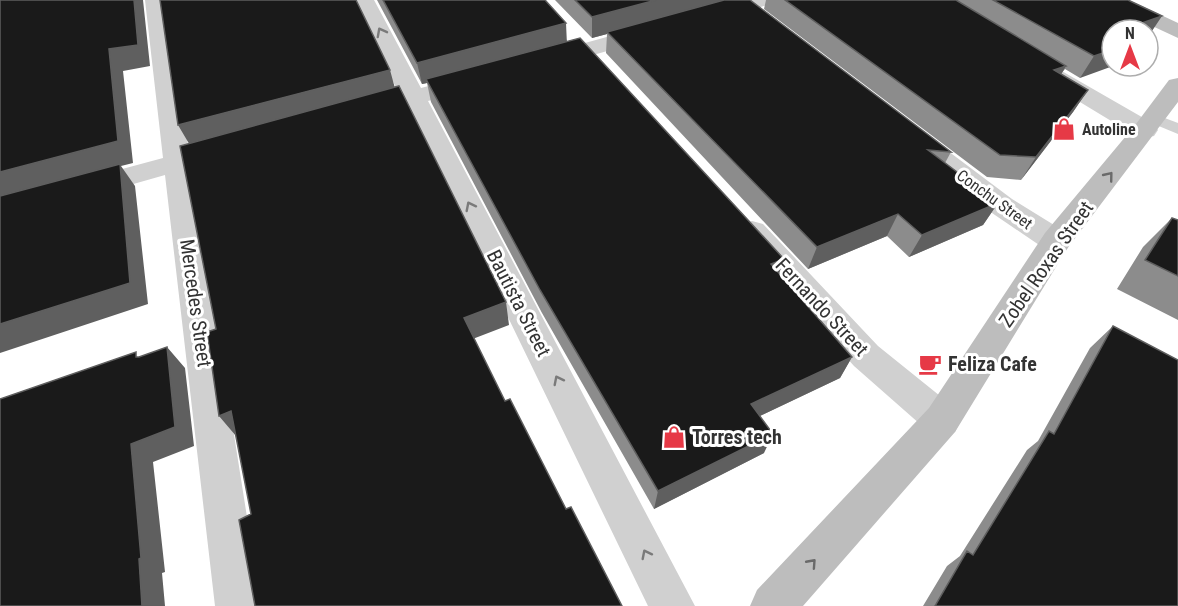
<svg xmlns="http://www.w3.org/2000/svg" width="1178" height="606" font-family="'Roboto Condensed',sans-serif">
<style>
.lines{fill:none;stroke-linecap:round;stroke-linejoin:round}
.lane{fill:#d0d0d0;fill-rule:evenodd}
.street{fill:#d0d0d0;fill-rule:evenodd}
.secondary{fill:#bdbdbd;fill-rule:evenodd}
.wall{fill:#8c8c8c}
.shaded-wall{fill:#5f5f5f}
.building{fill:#1a1a1a;stroke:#5f5f5f;stroke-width:1.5}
.oneway{stroke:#7a7a7a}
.oneway2{stroke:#6a6a6a}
.labels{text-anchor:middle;stroke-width:6;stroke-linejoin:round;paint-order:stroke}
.far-poi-label{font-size:16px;font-weight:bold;fill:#333;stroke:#fff;text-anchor:start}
.far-street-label{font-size:16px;fill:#333;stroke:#fff}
.street-label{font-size:20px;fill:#333;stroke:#fff}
.poi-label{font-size:20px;font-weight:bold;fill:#333;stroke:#fff;text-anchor:start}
</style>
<rect width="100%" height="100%" fill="#fff"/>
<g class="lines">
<path class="lane" d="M 1154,114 L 1178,123 L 1178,134 L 1149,122 L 1146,119 L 1149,116 Z"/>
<path class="street" d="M 145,0 L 165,0 L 189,151 L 228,141 L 237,143 L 241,149 L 237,155 L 192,168 L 261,606 L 215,606 L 165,175 L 0,222 L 0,202 L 163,158 Z
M 354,0 L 374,0 L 421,88 L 474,74 L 482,76 L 486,81 L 482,86 L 428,101 L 695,606 L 648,606 L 406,107 L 361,120 L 352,117 L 348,112 L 352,107 L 399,94 Z
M 741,0 L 774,0 L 771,4 L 711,21 L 704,19 L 700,15 L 704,11 Z
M 650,25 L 658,27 L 661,32 L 658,37 L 546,68 L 538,66 L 534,61 L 538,56 Z
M 1045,64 L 1053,66 L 1154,124 L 1158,130 L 1154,136 L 1145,138 L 1136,136 L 1037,76 L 1033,71 L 1037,66 Z
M 911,128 L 920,130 L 1012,199 L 1067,233 L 1071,241 L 1067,249 L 1056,252 L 1045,249 L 992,213 L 902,142 L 898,136 L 902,130 Z
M 752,221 L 763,224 L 878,346 L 955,408 L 961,420 L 955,432 L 942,437 L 929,432 L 854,366 L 741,240 L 737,232 L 741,224 Z"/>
<path class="secondary" d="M 1102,0 L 1129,0 L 1178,23 L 1178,38 L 1105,4 Z
M 1178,78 L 1178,102 L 1067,249 L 955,432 L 803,606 L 750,606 L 757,590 L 929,408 L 1045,233 L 1136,124 L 1169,80 Z"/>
</g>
<path class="wall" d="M 377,0 L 545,0 L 567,41 L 784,259 L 779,273 L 852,357 L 840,378 L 760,416 L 764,453 L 654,509 L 542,313 L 431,102 L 427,83 L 422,84 Z
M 555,0 L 750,0 L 951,152 L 945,163 L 998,203 L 983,225 L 909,257 L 887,236 L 808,269 L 606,53 L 607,34 L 592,38 Z
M 766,0 L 1128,0 L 1148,30 L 1080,78 L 1065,69 L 1061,74 L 1088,90 L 1073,112 L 1021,180 L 987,177 L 764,9 Z
M 1172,218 L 1178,220 L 1178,320 L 1117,289 L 1143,247 Z
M 1113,326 L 1178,606 L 923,606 L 947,566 L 960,556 L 1027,450 L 1038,441 L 1090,348 Z"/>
<path class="shaded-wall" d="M 134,0 L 143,0 L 150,66 L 123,71 L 133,163 L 121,166 L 135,186 L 148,304 L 0,353 L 0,172 L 109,49 Z
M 656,0 L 725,0 L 607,32 L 607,34 L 592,38 L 592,17 Z
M 1162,16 L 1148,37 L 1148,30 L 1122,30 Z
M 566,23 L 567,45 L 426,79 L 427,83 L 422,84 L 417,63 Z
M 1112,43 L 1113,66 L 1080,78 L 1094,56 Z
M 1066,66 L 1053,88 L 1054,70 Z
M 390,70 L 396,92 L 191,147 L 178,125 Z
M 1088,90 L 1073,112 L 1021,180 L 1036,157 Z
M 998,203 L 983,225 L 909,257 L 922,235 Z
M 898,214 L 887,236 L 808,269 L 817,247 Z
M 784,259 L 776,282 L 771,264 Z
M 506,302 L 509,325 L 470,340 L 464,318 Z
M 167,347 L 185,368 L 194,446 L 153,462 L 165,572 L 162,573 L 165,606 L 142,606 L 131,444 Z
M 852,357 L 840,378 L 743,424 L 751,404 Z
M 231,411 L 236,436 L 219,416 Z
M 773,434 L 764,453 L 654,509 L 658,491 Z"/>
<path class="building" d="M 0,0 L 134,0 L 138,45 L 109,49 L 118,141 L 0,172 Z
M 160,0 L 356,0 L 390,70 L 178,125 Z
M 383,0 L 545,0 L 566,23 L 417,63 Z
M 575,0 L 656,0 L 592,17 Z
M 724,0 L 750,0 L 951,152 L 928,150 L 998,203 L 922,235 L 898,214 L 817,247 L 607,32 Z
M 785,0 L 956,0 L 1066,66 L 1054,70 L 1088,90 L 1036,157 L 1000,155 Z
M 993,0 L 1128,0 L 1162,16 L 1122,30 L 1112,30 L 1112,50 L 1094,56 Z
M 580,38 L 784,259 L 771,264 L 852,357 L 751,404 L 773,434 L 658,491 L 540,290 L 426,79 Z
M 399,86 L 506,302 L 464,318 L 505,401 L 510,399 L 566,509 L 571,507 L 622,606 L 255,606 L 239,520 L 251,514 L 231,411 L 219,416 L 207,332 L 216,329 L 180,146 Z
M 120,164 L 130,283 L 0,324 L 0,196 Z
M 1172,218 L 1178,220 L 1178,276 L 1145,260 Z
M 1113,326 L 1178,360 L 1178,606 L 935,606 L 967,551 L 973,555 L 1049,431 L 1054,434 Z
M 167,347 L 175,427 L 131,444 L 141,558 L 139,559 L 142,606 L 0,606 L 0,399 L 136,352 L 136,357 L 139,357 Z"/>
<defs><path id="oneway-chevron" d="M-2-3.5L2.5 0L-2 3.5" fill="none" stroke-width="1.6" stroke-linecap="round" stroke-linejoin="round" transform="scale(1.5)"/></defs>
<g class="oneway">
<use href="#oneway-chevron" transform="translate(381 32) rotate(-118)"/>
<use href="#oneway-chevron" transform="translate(470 206) rotate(-117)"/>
<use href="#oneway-chevron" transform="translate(558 380) rotate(-117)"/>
<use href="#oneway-chevron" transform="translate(646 554) rotate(-117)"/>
</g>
<g class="oneway2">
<use href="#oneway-chevron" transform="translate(1109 176) rotate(-51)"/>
<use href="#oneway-chevron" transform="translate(812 563) rotate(-48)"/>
</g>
<defs>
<g id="shop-bare" transform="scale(1.8)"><path d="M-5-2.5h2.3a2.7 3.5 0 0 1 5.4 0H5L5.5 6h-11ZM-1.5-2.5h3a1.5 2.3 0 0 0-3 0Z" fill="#e63946" stroke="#fff" stroke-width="2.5" paint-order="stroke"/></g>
<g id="cafe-bare" transform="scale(1.8)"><path d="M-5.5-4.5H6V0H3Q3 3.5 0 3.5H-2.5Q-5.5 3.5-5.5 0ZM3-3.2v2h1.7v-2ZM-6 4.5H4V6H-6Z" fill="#e63946" stroke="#fff" stroke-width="2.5" paint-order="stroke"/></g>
</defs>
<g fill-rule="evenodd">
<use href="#shop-bare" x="1064" y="129"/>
<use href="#cafe-bare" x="930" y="364"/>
<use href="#shop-bare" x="674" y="437"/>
</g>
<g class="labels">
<g class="far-poi-label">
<text x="1082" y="135">Autoline</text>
</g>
<g class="far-street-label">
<text transform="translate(995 199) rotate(36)" y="6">Conchu Street</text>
</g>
<g class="street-label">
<text transform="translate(1046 264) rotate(-55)" y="7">Zobel Roxas Street</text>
<text transform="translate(196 303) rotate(82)" y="7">Mercedes Street</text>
<text transform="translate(519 303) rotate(63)" y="7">Bautista Street</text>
<text transform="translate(822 307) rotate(47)" y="7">Fernando Street</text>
</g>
<g class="poi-label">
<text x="948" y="371">Feliza Cafe</text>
<text x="692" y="444">Torres tech</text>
</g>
</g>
<g transform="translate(1130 48)"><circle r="28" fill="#ffffff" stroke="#adadad" stroke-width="1.5"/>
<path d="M0-4.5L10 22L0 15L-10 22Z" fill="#e63946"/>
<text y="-9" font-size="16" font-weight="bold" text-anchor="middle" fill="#333333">N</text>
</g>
</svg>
